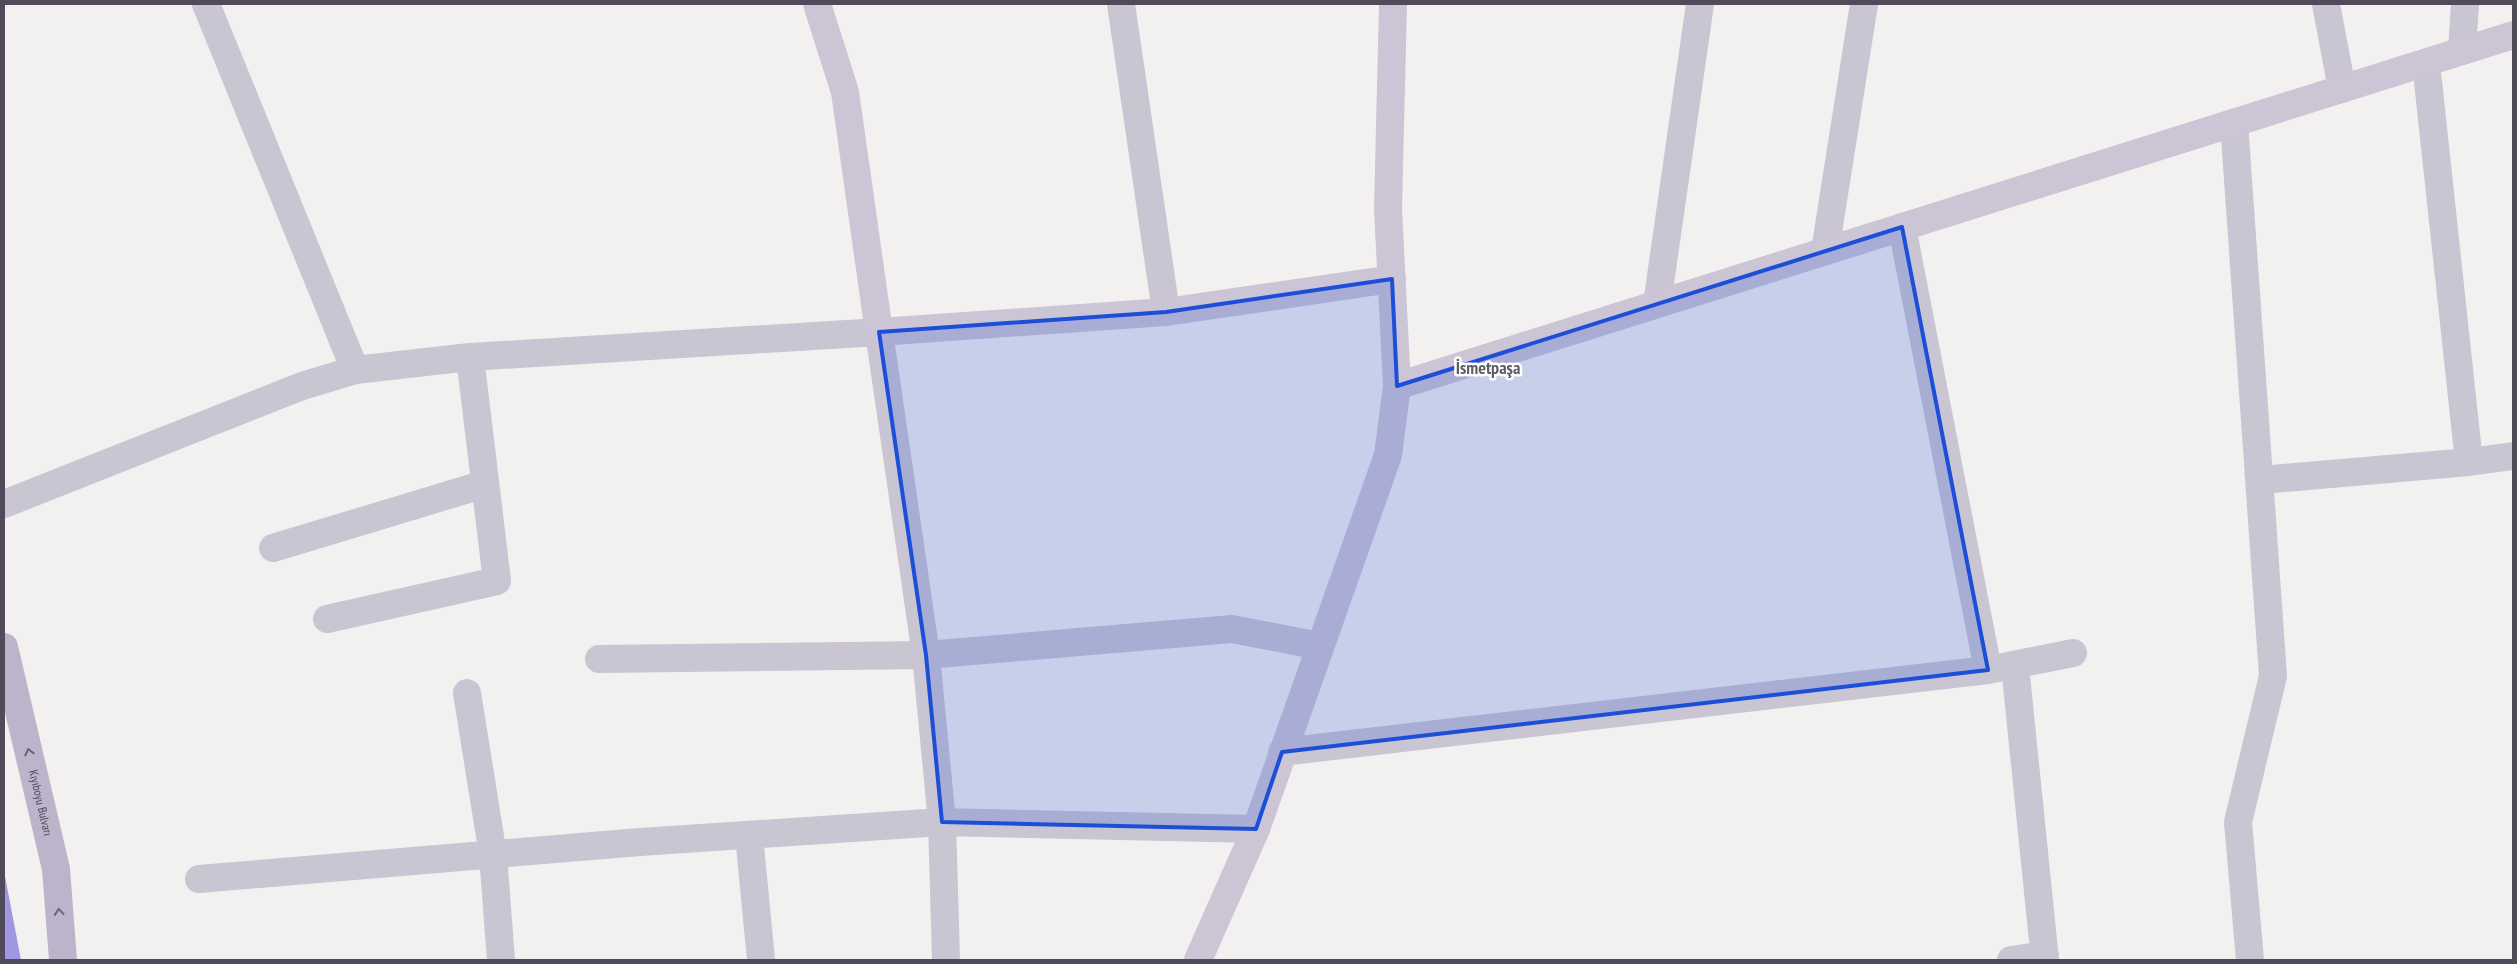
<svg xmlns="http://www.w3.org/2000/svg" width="2517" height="964" font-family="'PT Sans Narrow',sans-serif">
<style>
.water{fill:#a096e1}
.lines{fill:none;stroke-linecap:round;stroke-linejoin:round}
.street{stroke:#cac5d2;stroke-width:28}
.secondary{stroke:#ccc5d6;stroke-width:28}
.primary{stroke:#bdb3cb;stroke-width:28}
.oneway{stroke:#6b6477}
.marked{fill:#1d4ed8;fill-opacity:0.2;stroke:#1d4ed8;stroke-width:4;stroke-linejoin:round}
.labels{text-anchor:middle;stroke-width:5;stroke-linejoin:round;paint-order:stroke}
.street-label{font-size:12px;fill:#504a5b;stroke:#fff}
.district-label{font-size:18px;font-weight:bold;fill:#605d63;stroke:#fff}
</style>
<rect width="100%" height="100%" fill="#f2f1f0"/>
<path class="water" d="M 4,871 L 21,960 L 4,960 Z"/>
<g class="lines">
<path class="street" d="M 206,4 L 355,370
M 1121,4 L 1166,312
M 2326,4 L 2342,89
M 2462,51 L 2465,4
M 2426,63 L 2469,462
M 2234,123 L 2273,676 L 2238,822 L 2250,960
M 1902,227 L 1988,670
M 1825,251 L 1864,4
M 1657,304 L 1700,4
M 2261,480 L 2469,462 L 2513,456
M 4,504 L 302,386 L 355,370 L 470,357 L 879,332 L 926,655 L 942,822 L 946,960
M 273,548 L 485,484
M 327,619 L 497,581 L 470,357
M 599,659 L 926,655 L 1232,629 L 1320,646
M 2015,666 L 2045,960
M 467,693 L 493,855 L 501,960
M 1282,752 L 1988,670 L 2073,653
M 749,835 L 761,960
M 199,879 L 640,842 L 942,822 L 1256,829
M 2011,960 L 2045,955"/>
<path class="secondary" d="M 817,4 L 845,92 L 879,332 L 1166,312 L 1392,279
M 1397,386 L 2513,35
M 1198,960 L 1256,829 L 1388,455 L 1397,386 L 1388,210 L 1393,4"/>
<path class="primary" id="s1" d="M 4,647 L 56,869 L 63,960"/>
</g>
<defs><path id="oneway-chevron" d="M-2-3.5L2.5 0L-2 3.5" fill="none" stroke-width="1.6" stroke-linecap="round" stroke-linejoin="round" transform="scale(1.25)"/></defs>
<g class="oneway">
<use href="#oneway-chevron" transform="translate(29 752) rotate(-103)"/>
<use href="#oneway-chevron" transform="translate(59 912) rotate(-95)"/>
</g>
<path class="marked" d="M 1902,227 L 1988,670 L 1282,752 L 1256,829 L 942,822 L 926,655 L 879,332 L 1166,312 L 1392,279 L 1397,386 Z"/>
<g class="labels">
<g class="street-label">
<text dy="4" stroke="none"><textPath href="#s1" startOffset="160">Kıyıboyu Bulvarı</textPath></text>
</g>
<g class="district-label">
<text x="1488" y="374">İsmetpaşa</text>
</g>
</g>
<rect width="2517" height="964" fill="none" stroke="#504a5b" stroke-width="10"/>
</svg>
